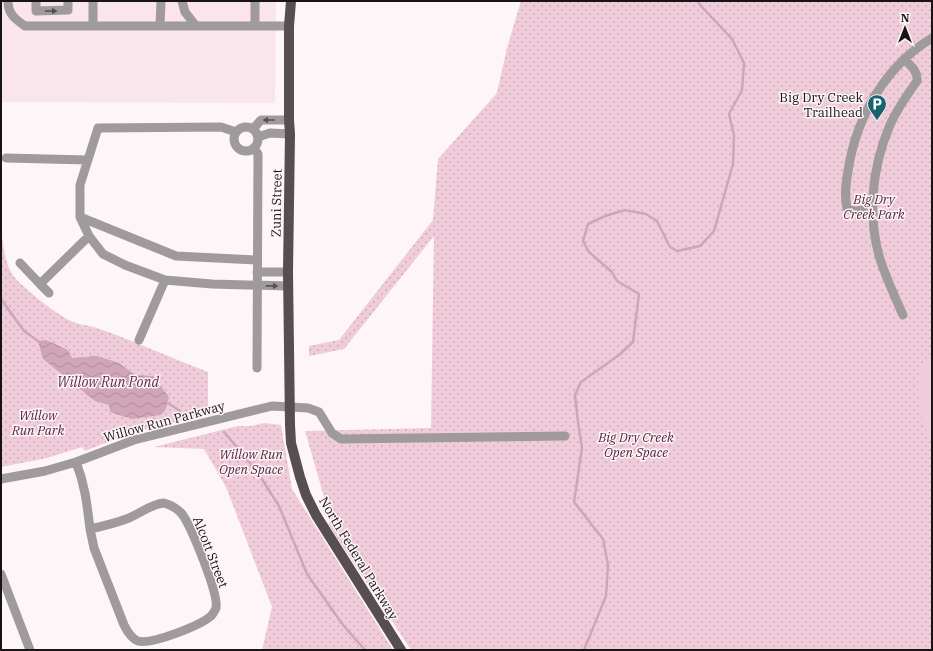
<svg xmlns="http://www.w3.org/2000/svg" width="933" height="651" font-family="'IBM Plex Serif',serif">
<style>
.built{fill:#fae5ed}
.grass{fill:url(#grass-dots)}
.pitch{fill:#f0ccda}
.water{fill:url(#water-waves)}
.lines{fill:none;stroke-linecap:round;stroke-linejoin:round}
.stream{stroke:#d0a5b7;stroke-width:2.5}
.minor{stroke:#9f9a9b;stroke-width:9}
.major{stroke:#564e51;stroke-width:10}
.oneway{fill:#555051}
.labels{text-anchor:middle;stroke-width:3;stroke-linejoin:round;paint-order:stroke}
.poi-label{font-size:13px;fill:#181415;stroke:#fef5f8;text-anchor:end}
.park-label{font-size:13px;font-style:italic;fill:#531e38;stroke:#fef5f8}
.street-label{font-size:13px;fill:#181415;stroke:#fef5f8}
.water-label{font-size:14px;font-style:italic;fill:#612b45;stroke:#fef5f8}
</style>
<defs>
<pattern id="grass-dots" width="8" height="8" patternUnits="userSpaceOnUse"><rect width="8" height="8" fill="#f0ccda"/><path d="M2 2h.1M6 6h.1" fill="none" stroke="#cdaeba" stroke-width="1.8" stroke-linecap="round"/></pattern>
<pattern id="water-waves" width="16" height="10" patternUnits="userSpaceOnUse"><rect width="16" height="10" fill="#d0a5b7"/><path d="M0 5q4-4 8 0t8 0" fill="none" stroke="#b28d9c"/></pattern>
</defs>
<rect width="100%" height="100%" fill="#fef5f8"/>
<path class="built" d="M 1,1 L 276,1 L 275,103 L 1,102 Z"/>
<path class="grass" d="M 521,1 L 932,1 L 932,18 L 927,21 L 932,19 L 932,650 L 411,650 L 328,524 L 331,521 L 305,431 L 431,428 L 434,236 L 344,349 L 309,356 L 309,346 L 339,340 L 433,220 L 438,159 L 497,93 L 507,48 Z
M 1,232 C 4,247 5,266 15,278 C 26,290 56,314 71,321 C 78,325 89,325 97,328 C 135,341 171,358 208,372 L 208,414 L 131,433 L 85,451 L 82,447 L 47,458 L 1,467 Z
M 264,423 L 281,425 L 292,489 L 393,650 L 262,650 L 272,607 L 226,487 L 204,449 L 154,447 L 238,426 L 251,426 Z"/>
<path class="pitch" d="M 932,353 L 932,441 C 919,424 912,378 925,360 C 927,357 930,355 932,353 Z"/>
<path class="water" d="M 46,340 L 68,350 L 72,358 L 97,356 L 119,363 L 135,375 L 153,376 L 169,397 L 165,411 L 160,415 L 132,419 L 110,412 L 109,405 L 95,401 L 43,359 L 38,341 Z"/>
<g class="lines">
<path class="stream" d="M 1,299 L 24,331 L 38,341
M 168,403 L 180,411
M 224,432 L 256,470 L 279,506 L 307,574 L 343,625 L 365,650
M 584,650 L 606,596 L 608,565 L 603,539 L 574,502 L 582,448 L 578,422 L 575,395 L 581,382 L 619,355 L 633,342 L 639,294 L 617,281 L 612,272 L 589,252 L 583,241 L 588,224 L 605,216 L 625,210 L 646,214 L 657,221 L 670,247 L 677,251 L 700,246 L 714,231 L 733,164 L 734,135 L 729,114 L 742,90 L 744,63 L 732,39 L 700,5 L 698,1"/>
<path class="minor" d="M 8,1 C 8,14 15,19 25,26 L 289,26
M 36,1 L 36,11 L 68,10 L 68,1
M 182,1 L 185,12 L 196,26
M 255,1 L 255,26
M 93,26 L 93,1
M 160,26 L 161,1
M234 139a12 12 0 1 1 24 0a12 12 0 1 1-24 0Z
M 253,129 L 261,120 L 289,120
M 236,132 L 221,127 L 98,128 L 80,185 L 80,217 L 89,236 L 103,254 L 125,265 L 165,280 L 212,284 L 288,286
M 258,137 L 270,133 L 290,134
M 254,148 L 258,154 L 257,368
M 6,158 L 88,160
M 872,210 L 853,211 L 847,208 C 844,196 846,183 848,171 C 856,118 885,66 932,38
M 80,217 L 176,256 L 257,260
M 20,263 L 40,284 L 89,236
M 257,272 L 288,272
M 40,284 L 49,293
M 903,315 C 895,297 886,278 880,259 C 867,215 872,167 890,125 C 897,109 907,95 917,81 C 918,71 911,66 904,59
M 139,340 L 165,280
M 76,462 C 85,485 87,504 90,529
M 1,479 L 45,471 L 76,462 L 134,440 L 272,406 L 308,408 L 319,412 L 332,433 L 341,439 L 565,436
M 164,503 C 171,505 177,508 182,514 C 191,526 219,594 216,608 C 215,610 213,614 211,616 C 201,625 152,645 138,641 C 132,639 127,631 124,625 L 94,548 L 90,529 C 104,526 116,523 129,518 C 141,513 151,504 164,503 Z
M 1,574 L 30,650"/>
<path class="major" d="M 291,1 L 289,26 L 289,120 L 290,134 L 288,272 L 290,425 L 291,443 L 300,477 L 306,495 L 316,515 L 401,650"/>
</g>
<defs><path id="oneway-solid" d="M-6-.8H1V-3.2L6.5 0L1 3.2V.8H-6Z"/></defs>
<g class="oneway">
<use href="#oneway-solid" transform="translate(51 11) rotate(-1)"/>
<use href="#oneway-solid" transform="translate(269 120) rotate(180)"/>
<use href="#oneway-solid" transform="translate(272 286) rotate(1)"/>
</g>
<defs>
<g id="parking-pin" transform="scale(1)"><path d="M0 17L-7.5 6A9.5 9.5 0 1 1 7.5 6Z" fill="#18636f" stroke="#fef5f8"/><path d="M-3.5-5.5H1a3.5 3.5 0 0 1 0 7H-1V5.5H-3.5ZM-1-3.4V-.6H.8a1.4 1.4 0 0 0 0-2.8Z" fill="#fff"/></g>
</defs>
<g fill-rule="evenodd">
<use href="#parking-pin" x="877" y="104"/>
</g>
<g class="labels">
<g class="poi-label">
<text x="863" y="102">Big Dry Creek<tspan x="863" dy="15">Trailhead</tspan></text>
</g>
<g class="park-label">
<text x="874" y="204">Big Dry<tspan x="874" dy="15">Creek Park</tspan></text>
<text x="38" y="420">Willow<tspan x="38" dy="15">Run Park</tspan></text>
<text x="636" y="442">Big Dry Creek<tspan x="636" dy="15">Open Space</tspan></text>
<text x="251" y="459">Willow Run<tspan x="251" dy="15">Open Space</tspan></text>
</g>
<g class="street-label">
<text transform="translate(276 203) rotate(-89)" y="5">Zuni Street</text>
<text transform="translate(164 421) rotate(-15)" y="5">Willow Run Parkway</text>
<text transform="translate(211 552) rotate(69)" y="5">Alcott Street</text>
<text transform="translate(359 558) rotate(59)" y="5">North Federal Parkway</text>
</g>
<g class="water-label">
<text x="108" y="387">Willow Run Pond</text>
</g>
</g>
<rect width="933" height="651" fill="none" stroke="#181415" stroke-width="4"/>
<g transform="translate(905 28)" stroke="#fef5f8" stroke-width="3" paint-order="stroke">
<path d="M0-3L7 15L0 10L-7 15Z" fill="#181415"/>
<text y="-6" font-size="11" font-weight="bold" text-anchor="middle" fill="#181415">N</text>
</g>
</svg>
